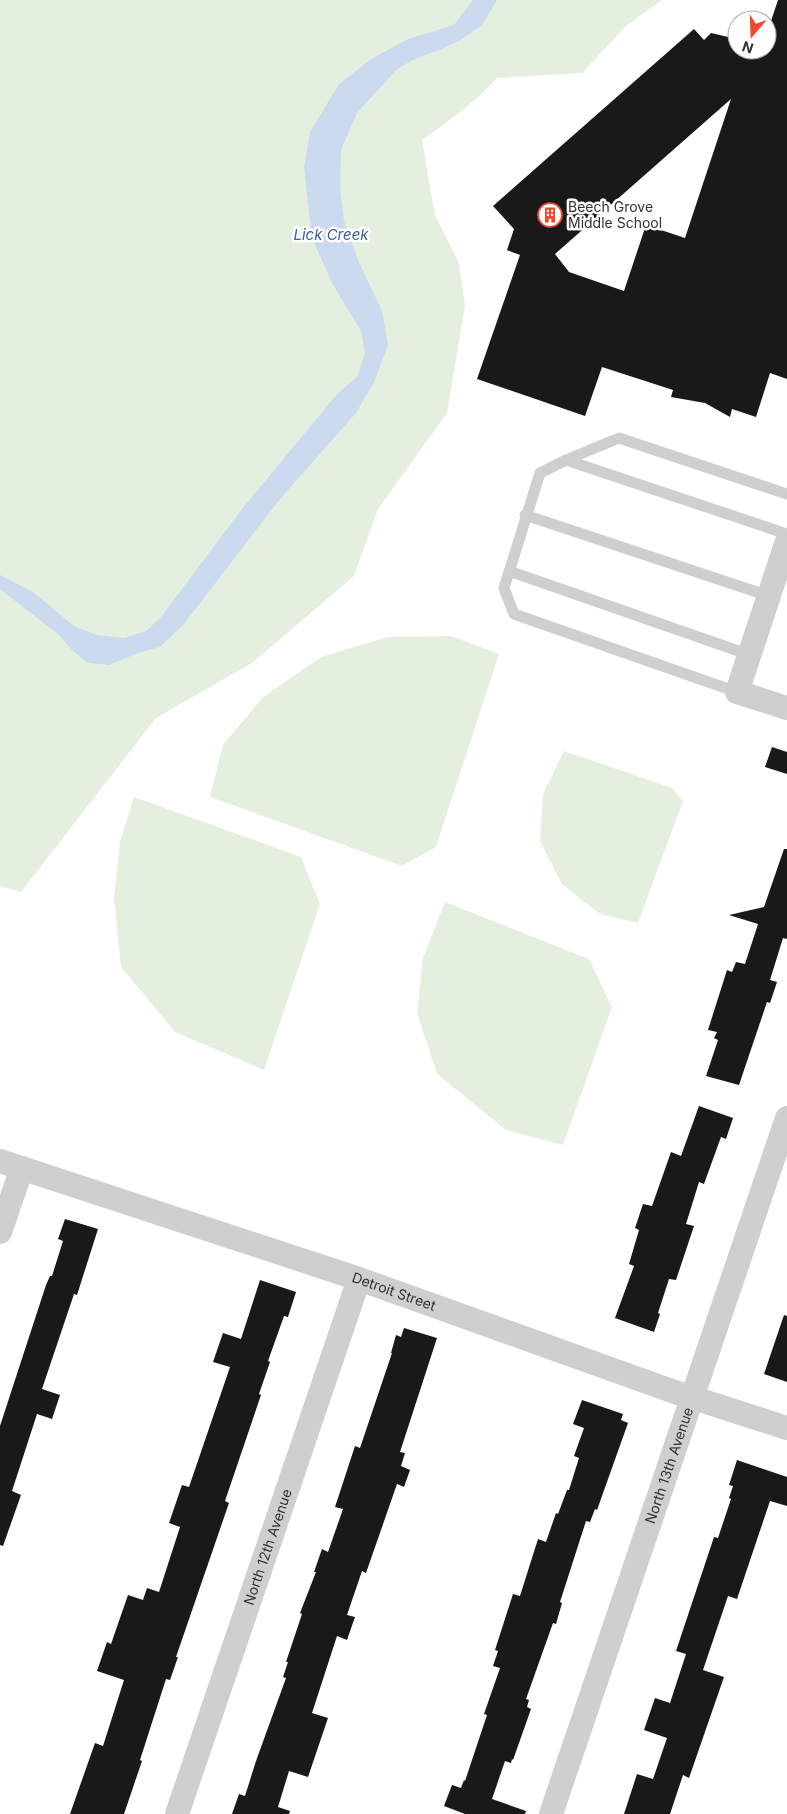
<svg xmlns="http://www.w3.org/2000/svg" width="787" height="1814" font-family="Inter,sans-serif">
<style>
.green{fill:#e5efe0}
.water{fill:#ccdaef}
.building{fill:#191919;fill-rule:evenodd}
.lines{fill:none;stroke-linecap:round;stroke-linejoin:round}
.service{stroke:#cfcfcf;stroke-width:11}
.minor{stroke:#cfcfcf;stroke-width:24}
.labels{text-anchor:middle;stroke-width:5;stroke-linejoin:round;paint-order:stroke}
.poi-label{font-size:14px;fill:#323232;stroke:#fff;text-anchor:start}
.street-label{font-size:14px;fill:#323232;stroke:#fff}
.water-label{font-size:15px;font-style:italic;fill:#3a609a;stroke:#fff}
</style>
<rect width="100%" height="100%" fill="#fff"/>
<path class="green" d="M 0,0 L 662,0 L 627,25 L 582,73 L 497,78 C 475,102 449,121 422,140 L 435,215 L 459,263 L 465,305 L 447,413 L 378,509 L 354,576 L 252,663 L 156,718 L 21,892 L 0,886 Z
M 451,636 L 499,654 L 436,847 L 402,866 L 210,797 L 223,745 L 263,697 L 321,657 L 388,637 Z
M 564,751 L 672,788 L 683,801 L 638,923 L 600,914 L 562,884 L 540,841 L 543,794 Z
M 134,797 L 301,857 L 320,904 L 264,1070 L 175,1032 L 121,967 L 114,897 L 120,842 Z
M 445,902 L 589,959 L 612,1007 L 563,1145 L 506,1130 L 437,1074 L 417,1014 L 423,958 Z"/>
<path class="water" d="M 473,0 L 497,0 L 482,25 L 461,40 L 439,50 L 413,60 L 397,69 L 357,113 L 341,150 L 340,187 L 344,221 L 358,260 L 382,311 L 388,345 L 374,382 L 356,413 L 280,499 L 184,624 L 160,647 L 138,653 L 109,665 L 88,663 L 73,651 L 59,635 L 0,589 L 0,575 L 33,592 L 74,626 L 96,635 L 124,638 L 146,631 L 161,617 L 242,509 L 337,394 L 357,377 L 365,353 L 361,331 L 332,283 L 312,238 L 304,168 L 310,132 L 339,84 L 371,59 L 408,39 L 454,25 Z"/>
<path class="building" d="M 778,0 L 787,0 L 787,379 L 770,373 L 756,417 L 732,409 L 730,417 L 705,403 L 671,397 L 673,390 L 602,367 L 585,416 L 477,379 L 520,255 L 507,250 L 514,229 L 493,206 L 694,29 L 704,40 L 711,33 L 737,39 L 737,50 L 767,50 L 767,33 ZM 731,99 L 685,238 L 646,225 L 624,291 L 569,272 L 555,254 Z
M 772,747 L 787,752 L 787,774 L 765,767 Z
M 784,849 L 787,849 L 787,939 L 783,938 L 770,980 L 777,982 L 770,1003 L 767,1002 L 739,1085 L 706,1076 L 718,1040 L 714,1038 L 717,1032 L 708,1030 L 727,970 L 732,972 L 736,962 L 745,964 L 758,924 L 729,915 L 764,907 Z
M 699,1106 L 733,1118 L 726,1139 L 721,1137 L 704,1184 L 699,1182 L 686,1224 L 694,1226 L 676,1280 L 669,1279 L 658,1313 L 660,1314 L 654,1332 L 615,1318 L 634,1266 L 629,1264 L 639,1230 L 635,1228 L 643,1204 L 652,1206 L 671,1152 L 681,1156 Z
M 65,1219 L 98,1229 L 77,1295 L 74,1294 L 42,1389 L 60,1395 L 52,1419 L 37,1414 L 12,1491 L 21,1495 L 3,1546 L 0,1545 L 0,1426 L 46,1285 L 50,1276 L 52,1276 L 63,1241 L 58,1239 Z
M 260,1280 L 296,1292 L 288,1317 L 284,1316 L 268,1361 L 270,1362 L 259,1394 L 261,1395 L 225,1501 L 229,1503 L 176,1657 L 178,1657 L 170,1680 L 166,1679 L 140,1760 L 142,1761 L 124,1814 L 70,1814 L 95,1743 L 103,1746 L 124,1680 L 97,1671 L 107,1642 L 111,1644 L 128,1595 L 143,1600 L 147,1588 L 159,1592 L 180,1527 L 169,1523 L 182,1485 L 189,1487 L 230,1367 L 213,1362 L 223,1333 L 241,1339 Z
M 784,1315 L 787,1316 L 787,1382 L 764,1374 Z
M 404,1328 L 437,1338 L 400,1452 L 405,1453 L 401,1466 L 410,1470 L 404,1487 L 397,1484 L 366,1573 L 362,1571 L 347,1615 L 355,1617 L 347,1640 L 337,1636 L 312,1713 L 328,1718 L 308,1777 L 289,1771 L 278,1807 L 290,1811 L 289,1814 L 232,1814 L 239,1794 L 245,1796 L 256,1761 L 286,1678 L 283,1677 L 288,1662 L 286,1662 L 302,1614 L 300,1613 L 316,1572 L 314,1572 L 322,1549 L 328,1552 L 343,1509 L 335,1507 L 355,1446 L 360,1448 L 392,1353 L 391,1353 L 396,1335 L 401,1337 Z
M 582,1400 L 623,1414 L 621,1420 L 628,1423 L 597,1510 L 595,1509 L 590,1522 L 586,1521 L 560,1602 L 562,1603 L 556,1624 L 553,1623 L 526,1699 L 529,1700 L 527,1707 L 531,1709 L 513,1760 L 512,1759 L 511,1763 L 505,1761 L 492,1799 L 526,1811 L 525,1814 L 465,1814 L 444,1806 L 452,1785 L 461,1788 L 464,1780 L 465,1781 L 487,1715 L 484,1714 L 500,1668 L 493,1666 L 498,1651 L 495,1650 L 513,1594 L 520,1596 L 538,1539 L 546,1542 L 556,1513 L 558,1514 L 567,1490 L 569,1490 L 579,1458 L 574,1456 L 584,1428 L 573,1424 Z
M 737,1460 L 787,1477 L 787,1506 L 770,1501 L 737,1599 L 728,1596 L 703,1670 L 724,1677 L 689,1778 L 683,1775 L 670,1814 L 624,1814 L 637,1774 L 653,1779 L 667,1738 L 644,1730 L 655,1698 L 670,1703 L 686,1654 L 676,1651 L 714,1537 L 718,1538 L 731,1499 L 729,1498 L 733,1486 L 729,1485 Z"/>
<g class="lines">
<path class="service" d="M 566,460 L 787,534
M 525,515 L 769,596
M 509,571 L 750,655
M 737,692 L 514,614 L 504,588 L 540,473 L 566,460 L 619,438 L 787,494"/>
<g class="minor">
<path d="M 787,541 L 737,692 L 787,708"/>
<path id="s1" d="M 0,1161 L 359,1279 L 672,1391 L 787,1428"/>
<path d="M 0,1232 L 22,1168"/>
<path id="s2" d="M 177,1814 L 359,1279"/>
<path id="s3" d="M 551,1814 L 787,1118"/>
</g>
</g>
<defs>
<g id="building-ring" transform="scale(1.25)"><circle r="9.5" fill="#fff" stroke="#ee4a2f" stroke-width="1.5"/><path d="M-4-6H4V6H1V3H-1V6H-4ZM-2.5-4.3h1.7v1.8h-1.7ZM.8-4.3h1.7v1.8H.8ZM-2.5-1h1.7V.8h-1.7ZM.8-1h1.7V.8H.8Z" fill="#ee4a2f"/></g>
</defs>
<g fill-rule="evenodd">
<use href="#building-ring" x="550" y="215"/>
</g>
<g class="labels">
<g class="poi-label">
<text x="568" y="212">Beech Grove<tspan x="568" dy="16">Middle School</tspan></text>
</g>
<g class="street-label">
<text dy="5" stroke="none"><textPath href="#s1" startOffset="415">Detroit Street</textPath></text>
<text dy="5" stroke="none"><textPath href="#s3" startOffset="368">North 13th Avenue</textPath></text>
<text dy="5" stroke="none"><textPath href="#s2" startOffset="282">North 12th Avenue</textPath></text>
</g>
<g class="water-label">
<text x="331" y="240">Lick Creek</text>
</g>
</g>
<g transform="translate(752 35) rotate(199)"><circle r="24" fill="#ffffff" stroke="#adadad"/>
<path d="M0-4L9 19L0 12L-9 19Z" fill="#ee4a2f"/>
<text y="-8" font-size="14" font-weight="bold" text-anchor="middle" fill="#323232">N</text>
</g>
</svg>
